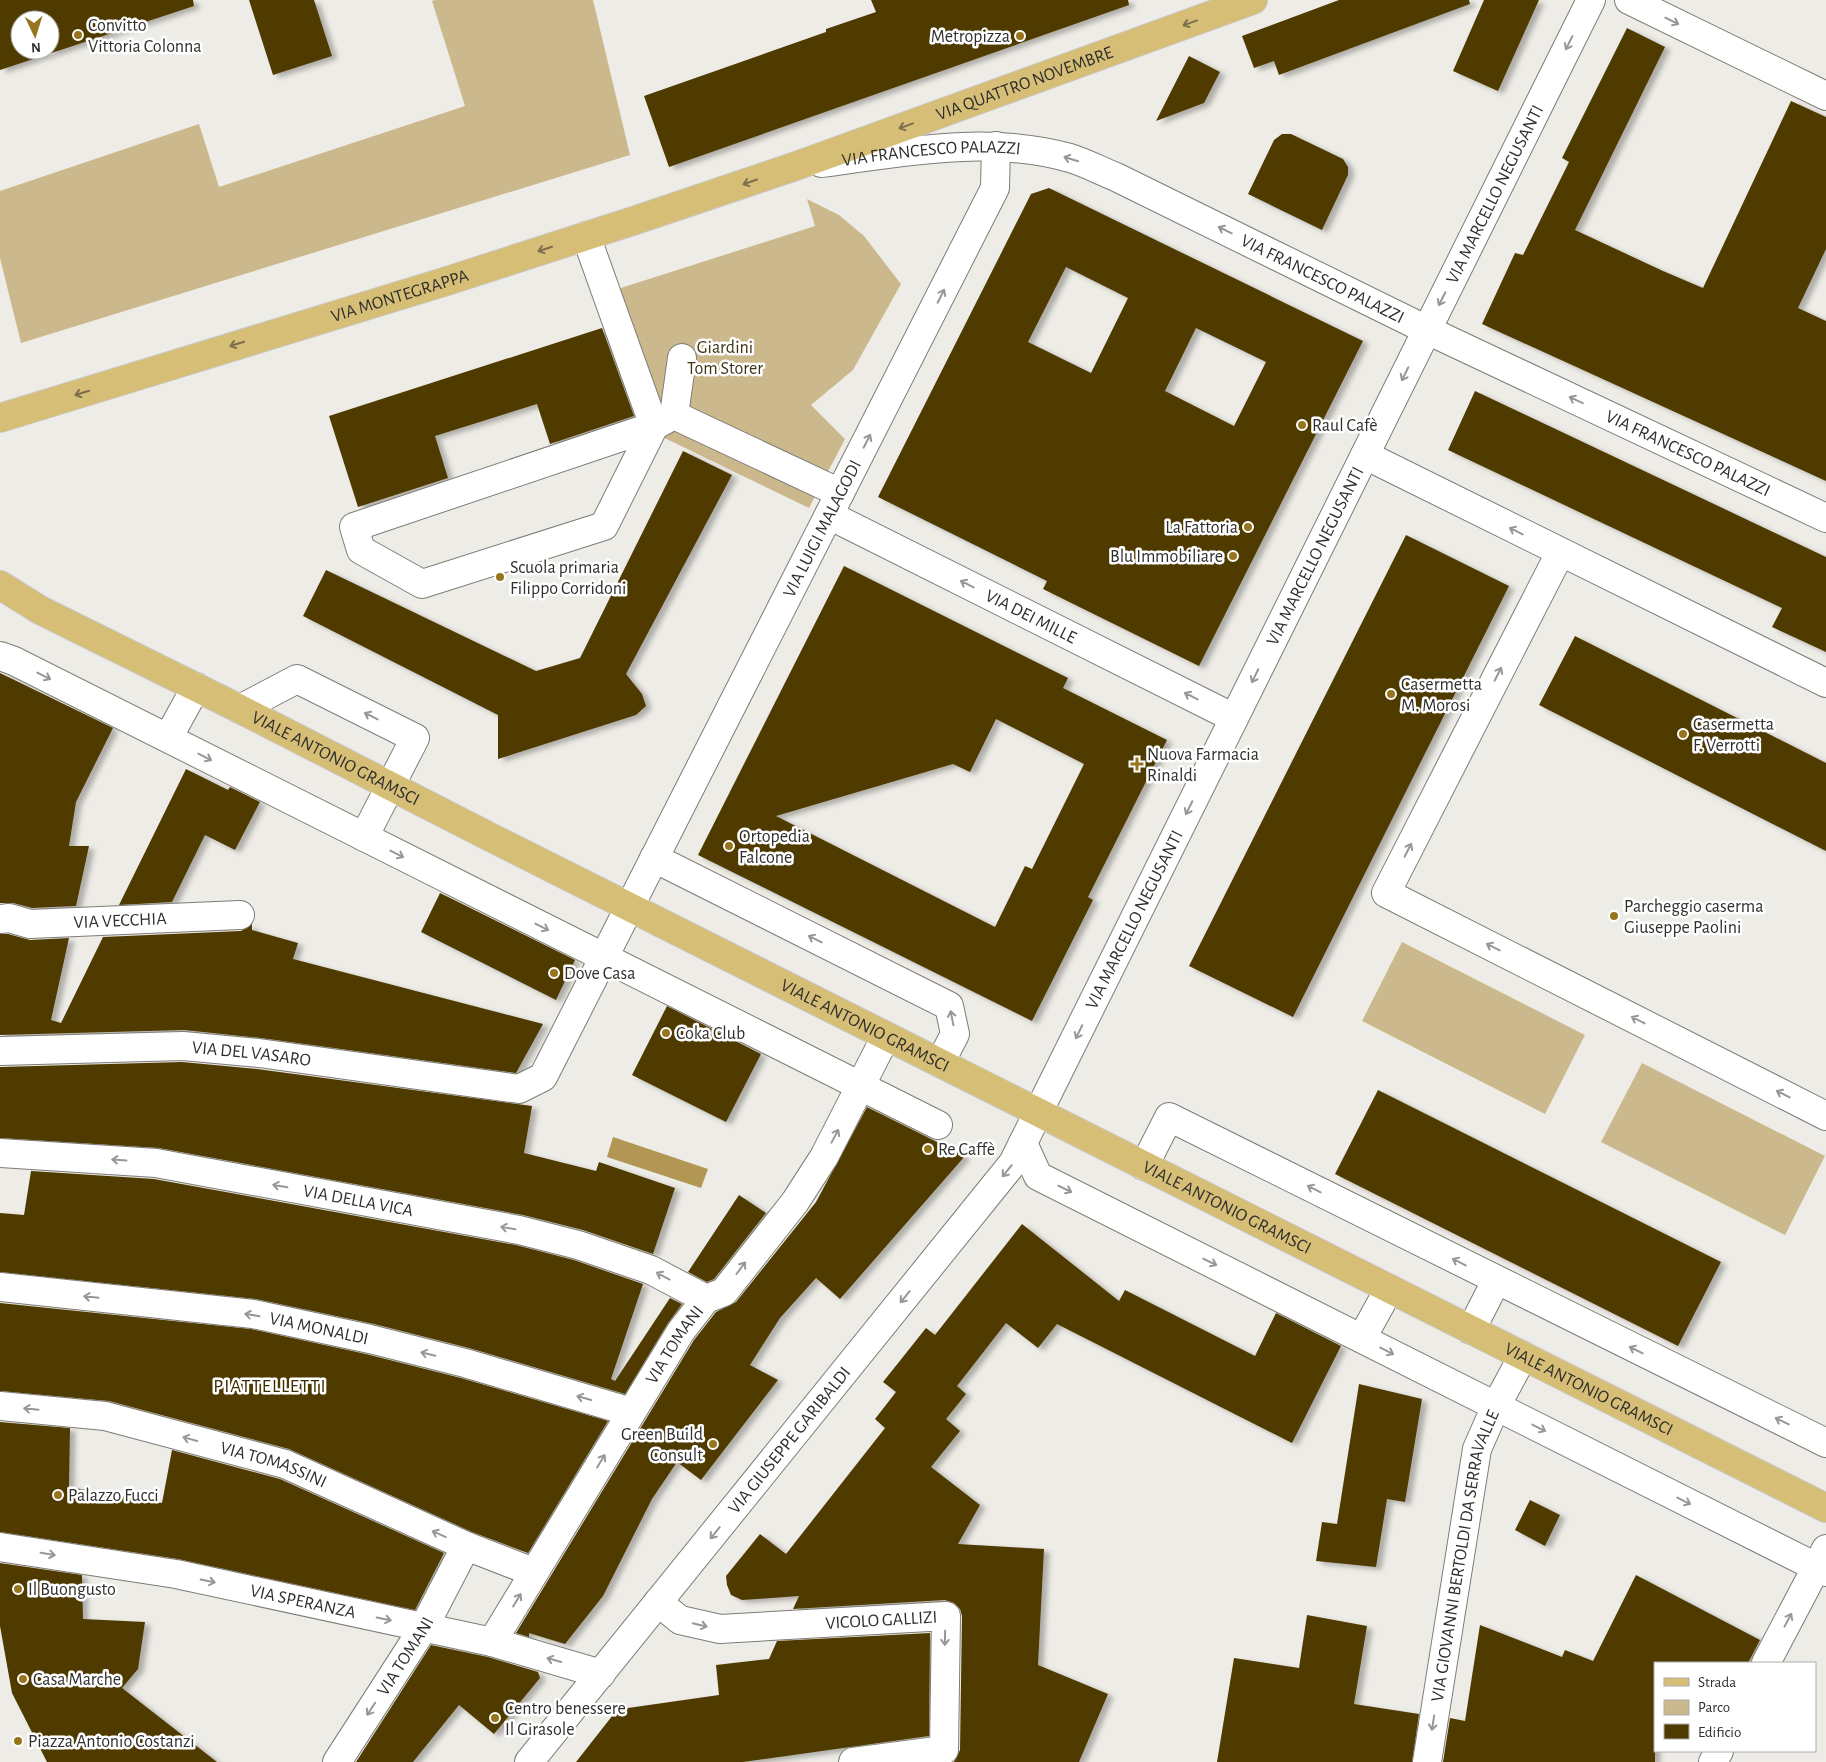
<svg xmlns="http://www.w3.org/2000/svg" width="1826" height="1762" font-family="'Alegreya Sans',sans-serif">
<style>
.green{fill:#cbb88d}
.water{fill:#b29654}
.building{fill:#4f3b01;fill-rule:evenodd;filter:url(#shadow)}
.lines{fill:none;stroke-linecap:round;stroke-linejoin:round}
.minor-casing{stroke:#7e7c76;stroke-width:30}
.major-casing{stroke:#c9c9c8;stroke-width:30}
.minor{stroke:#fff;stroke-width:28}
.major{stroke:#d6be76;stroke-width:28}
.oneway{stroke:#989796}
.oneway2{stroke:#7b6f4e}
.poi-dot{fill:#96751e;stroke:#fff;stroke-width:2}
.labels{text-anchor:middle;stroke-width:5;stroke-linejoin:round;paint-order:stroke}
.poi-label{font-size:18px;fill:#302f2d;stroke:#fff;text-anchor:start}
.street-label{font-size:18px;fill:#302f2d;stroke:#fff}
.park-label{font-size:18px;fill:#403416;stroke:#fff}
.neighbourhood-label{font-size:19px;letter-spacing:1px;fill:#3d2e03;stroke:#fff}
</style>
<defs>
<filter id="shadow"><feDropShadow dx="5.5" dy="3" stdDeviation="2.5" flood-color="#0004"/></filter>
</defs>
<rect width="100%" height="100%" fill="#eeece6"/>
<path class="green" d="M 435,0 L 593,0 L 630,155 L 21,343 L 0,258 L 0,191 L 199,124 L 219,187 L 465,106 L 432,1 Z
M 807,199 L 839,215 L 864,236 L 901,284 L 853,370 L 811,405 L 845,439 L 809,508 L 644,428 L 602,294 L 815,226 Z
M 1402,942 L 1585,1035 L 1545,1114 L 1362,1021 Z
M 1642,1063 L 1825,1156 L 1785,1235 L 1601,1142 Z"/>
<path class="water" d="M 613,1137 L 708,1169 L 701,1188 L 607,1157 Z"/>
<path class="building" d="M 0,0 L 193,0 L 194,6 L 0,70 ZM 20,20 L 50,20 L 50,50 L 20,50 Z
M 249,0 L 314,0 L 332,56 L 273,75 Z
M 871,0 L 1128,0 L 1129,5 L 669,167 L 644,96 L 826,32 L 826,29 L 876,12 Z
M 1339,0 L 1469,0 L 1470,4 L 1279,75 L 1274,61 L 1254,68 L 1242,36 Z
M 1484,0 L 1539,0 L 1498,91 L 1453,71 Z
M 1627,28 L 1665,47 L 1575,230 L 1663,271 L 1703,288 L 1791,101 L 1826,117 L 1826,249 L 1798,308 L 1826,321 L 1826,481 L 1482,324 L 1515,253 L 1523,255 L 1569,162 L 1562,158 Z
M 1189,56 L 1220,72 L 1204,103 L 1156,121 Z
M 1282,134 L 1291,134 L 1343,159 L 1348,167 L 1348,175 L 1322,230 L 1248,194 L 1274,140 Z
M 1049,188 L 1363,341 L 1199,666 L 1043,589 L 1047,581 L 878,497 L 1031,194 ZM 1066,267 L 1128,298 L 1091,373 L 1028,342 ZM 1196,328 L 1266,362 L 1234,426 L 1165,391 Z
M 602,328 L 634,416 L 550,444 L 537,404 L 435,436 L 448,478 L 358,507 L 329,416 Z
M 1475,391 L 1826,557 L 1826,652 L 1772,627 L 1782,608 L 1448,450 Z
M 683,451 L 732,475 L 626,674 L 642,694 L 646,706 L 636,715 L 498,759 L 498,715 L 303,616 L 326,570 L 536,671 L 580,658 Z
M 1406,535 L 1509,586 L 1293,1017 L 1189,966 Z
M 844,566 L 1068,678 L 1063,688 L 1167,740 L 1088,897 L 1093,900 L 1032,1021 L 698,855 ZM 996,719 L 1084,764 L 1032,869 L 1025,866 L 995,927 L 776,816 L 953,764 L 970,772 Z
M 1575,636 L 1826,763 L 1826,851 L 1539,705 Z
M 0,673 L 113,728 L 76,802 L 69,846 L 89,846 L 76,906 L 32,908 L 13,903 L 0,903 Z
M 186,769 L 228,790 L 230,787 L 260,802 L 235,850 L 205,835 L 172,902 L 119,905 Z
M 440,893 L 575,960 L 556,1000 L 421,932 Z
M 252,924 L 252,930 L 298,943 L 293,959 L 543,1024 L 516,1073 L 261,1038 L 184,1030 L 0,1035 L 0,934 L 8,934 L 30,940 L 69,938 L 51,1020 L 61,1023 L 103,937 L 241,931 Z
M 667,1006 L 761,1054 L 726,1122 L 632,1075 Z
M 182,1062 L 257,1069 L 532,1106 L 524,1153 L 596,1171 L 599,1162 L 675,1188 L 653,1254 L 583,1230 L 523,1215 L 159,1148 L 0,1138 L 0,1067 Z
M 1378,1090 L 1721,1262 L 1678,1346 L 1335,1174 Z
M 867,1107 L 965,1156 L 840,1299 L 816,1278 L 780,1318 L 750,1365 L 778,1380 L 701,1480 L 677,1462 L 652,1499 L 603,1596 L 565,1644 L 529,1633 L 529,1637 L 516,1633 L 694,1340 L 716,1312 L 736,1302 L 816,1202 Z
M 31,1171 L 154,1179 L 516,1245 L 574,1260 L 643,1284 L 611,1379 L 615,1381 L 670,1298 L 682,1304 L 668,1323 L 625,1394 L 469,1348 L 374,1324 L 256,1299 L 0,1272 L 0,1213 L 24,1215 Z
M 739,1195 L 766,1213 L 714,1279 L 707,1282 L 688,1272 Z
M 1022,1224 L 1119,1301 L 1125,1290 L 1255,1356 L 1276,1313 L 1341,1346 L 1292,1443 L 1057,1324 L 1038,1348 L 1006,1323 L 957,1386 L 966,1394 L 946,1419 L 960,1431 L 931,1467 L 980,1505 L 958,1544 L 1044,1549 L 1038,1665 L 1108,1694 L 1079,1762 L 954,1762 L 960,1750 L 962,1616 L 960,1609 L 954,1603 L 945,1600 L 793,1609 L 799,1596 L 742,1600 L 731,1595 L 727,1585 L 726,1576 L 760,1534 L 786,1554 L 885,1428 L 875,1419 L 896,1392 L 883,1382 L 926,1328 L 935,1335 Z
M 0,1303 L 251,1329 L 366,1354 L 461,1378 L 608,1421 L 528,1553 L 472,1532 L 289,1449 L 109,1401 L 0,1391 Z
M 1359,1384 L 1422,1399 L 1405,1502 L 1387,1499 L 1376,1567 L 1316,1561 L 1322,1522 L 1337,1524 Z
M 0,1422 L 70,1428 L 69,1487 L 162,1503 L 172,1450 L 280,1479 L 444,1553 L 415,1610 L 178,1559 L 0,1532 Z
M 1530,1500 L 1560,1515 L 1545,1546 L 1515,1530 Z
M 0,1563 L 82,1575 L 83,1619 L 145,1622 L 138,1669 L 122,1688 L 217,1762 L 47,1762 L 12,1693 L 0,1626 Z
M 1636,1575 L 1760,1640 L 1748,1663 L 1655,1663 L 1655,1762 L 1443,1762 L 1450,1718 L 1465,1721 L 1480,1625 L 1562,1657 L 1565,1650 L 1593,1661 Z
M 1307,1615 L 1367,1626 L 1354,1704 L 1419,1714 L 1412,1762 L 1217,1762 L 1234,1658 L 1299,1668 Z
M 930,1633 L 929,1736 L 743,1762 L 576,1762 L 620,1706 L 628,1708 L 719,1695 L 716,1665 L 769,1659 L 777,1641 Z
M 431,1645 L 488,1657 L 538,1672 L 540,1678 L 494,1734 L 459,1705 L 413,1762 L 356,1762 Z"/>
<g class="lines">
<g class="minor-casing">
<g id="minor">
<path d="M 1629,0 L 1826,96"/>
<path id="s1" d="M 821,163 C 904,152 988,135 1070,158 C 1086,163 1101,171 1116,177 L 1427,330 L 1826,518"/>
<path d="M 586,236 L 654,426 L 604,526 L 422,584 L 361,550 L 354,527 L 654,426 L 674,415 L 840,493"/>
<path d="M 674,415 L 682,358"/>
<path d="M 1365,455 L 1826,683"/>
<path id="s2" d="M 829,515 L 1234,718"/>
<path d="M 1560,553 L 1386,893 L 1826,1116"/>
<path d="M 0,656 L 14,661 L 938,1125"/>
<path d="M 240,709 L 297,679 L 415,738 L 364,837"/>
<path d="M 168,738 L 196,687"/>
<path d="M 654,858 L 949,1006 L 955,1034 L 940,1063"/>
<path id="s3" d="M 0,919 L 9,918 L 30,924 L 240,915"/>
<path id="s4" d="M 0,1051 L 183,1046 L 259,1053 L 519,1089 L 543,1077 L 995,188 L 996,146"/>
<path d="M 1023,1143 L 1038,1176 L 1826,1572"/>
<path id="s5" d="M 0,1153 L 156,1163 L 519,1230 L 578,1245 L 651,1270 L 706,1299"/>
<path d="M 1144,1166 L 1169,1117 L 1826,1443"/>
<path id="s6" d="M 0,1287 L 253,1314 L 370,1339 L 465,1363 L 631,1412"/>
<path d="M 1471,1330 L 1496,1281"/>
<path d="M 1362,1338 L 1389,1289"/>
<path id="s7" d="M 0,1406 L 105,1416 L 285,1464 L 466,1546 L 533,1572"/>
<path id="s8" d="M 0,1547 L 176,1574 L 492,1642 L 601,1674"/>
<path id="s9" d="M 658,1602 L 680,1620 L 720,1629 L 946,1616 L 944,1750 L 853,1762"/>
<path id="s10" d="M 492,1642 L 681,1331 L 706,1299 L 724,1292 L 795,1202 L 824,1157 L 886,1036"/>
<path d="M 1766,1663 L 1826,1549"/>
<path id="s11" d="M 337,1762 L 424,1627 L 466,1546"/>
<path id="s12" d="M 529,1762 L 1013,1163 L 1591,0"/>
<path id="s13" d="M 1427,1762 L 1477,1449 L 1496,1406 L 1523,1356"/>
<path d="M 1713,1762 L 1719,1751"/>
</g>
</g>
<g class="major-casing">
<g id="major">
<path id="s14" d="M 0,418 L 447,281 L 636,220 L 796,166 L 1253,0"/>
<path id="s15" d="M 0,585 L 40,610 L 240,709 L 492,838 L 1826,1508"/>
</g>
</g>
<use href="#minor" class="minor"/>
<use href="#major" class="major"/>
</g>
<defs><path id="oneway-shaft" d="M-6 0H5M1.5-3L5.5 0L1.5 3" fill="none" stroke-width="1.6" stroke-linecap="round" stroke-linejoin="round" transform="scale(1.25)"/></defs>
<g class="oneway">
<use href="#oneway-shaft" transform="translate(1672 21) rotate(26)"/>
<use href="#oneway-shaft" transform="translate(1569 43) rotate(116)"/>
<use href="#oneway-shaft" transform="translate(1071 159) rotate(-163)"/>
<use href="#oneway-shaft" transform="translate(1225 230) rotate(-154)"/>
<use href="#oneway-shaft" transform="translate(941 296) rotate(-63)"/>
<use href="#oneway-shaft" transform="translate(1442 299) rotate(117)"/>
<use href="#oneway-shaft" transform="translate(1405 374) rotate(116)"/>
<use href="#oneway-shaft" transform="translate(1576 400) rotate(-155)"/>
<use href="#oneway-shaft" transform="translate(867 441) rotate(-63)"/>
<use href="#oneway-shaft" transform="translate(1516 531) rotate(-153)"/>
<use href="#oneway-shaft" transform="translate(967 584) rotate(-153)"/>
<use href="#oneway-shaft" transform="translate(1498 674) rotate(-63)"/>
<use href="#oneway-shaft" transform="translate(44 676) rotate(27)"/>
<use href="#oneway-shaft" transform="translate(1255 676) rotate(116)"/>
<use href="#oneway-shaft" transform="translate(1191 696) rotate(-153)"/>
<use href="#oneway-shaft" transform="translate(371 716) rotate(-153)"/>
<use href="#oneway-shaft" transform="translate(205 757) rotate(27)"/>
<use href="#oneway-shaft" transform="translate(1189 808) rotate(116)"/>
<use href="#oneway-shaft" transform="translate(1408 850) rotate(-63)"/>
<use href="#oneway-shaft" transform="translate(397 854) rotate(27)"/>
<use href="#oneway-shaft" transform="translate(542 927) rotate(27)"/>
<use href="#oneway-shaft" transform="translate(815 939) rotate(-153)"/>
<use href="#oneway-shaft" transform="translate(1493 947) rotate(-153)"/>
<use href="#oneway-shaft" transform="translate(952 1018) rotate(-101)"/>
<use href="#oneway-shaft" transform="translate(1638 1020) rotate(-153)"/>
<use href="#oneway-shaft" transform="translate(1079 1032) rotate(116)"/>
<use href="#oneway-shaft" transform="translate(1783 1094) rotate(-153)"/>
<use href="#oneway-shaft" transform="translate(835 1136) rotate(-62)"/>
<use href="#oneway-shaft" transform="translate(119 1160) rotate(-176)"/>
<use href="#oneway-shaft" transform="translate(1007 1171) rotate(129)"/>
<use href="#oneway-shaft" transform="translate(280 1186) rotate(-170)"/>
<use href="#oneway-shaft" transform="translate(1065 1189) rotate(26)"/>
<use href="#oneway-shaft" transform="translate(1314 1189) rotate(-153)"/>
<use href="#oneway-shaft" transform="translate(508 1228) rotate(-170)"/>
<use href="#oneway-shaft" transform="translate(1210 1262) rotate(26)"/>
<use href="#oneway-shaft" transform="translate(1459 1262) rotate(-153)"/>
<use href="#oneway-shaft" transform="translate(741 1268) rotate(-53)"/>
<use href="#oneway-shaft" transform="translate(663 1276) rotate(-152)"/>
<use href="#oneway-shaft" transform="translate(91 1297) rotate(-174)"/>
<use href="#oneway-shaft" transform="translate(905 1297) rotate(129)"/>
<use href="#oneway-shaft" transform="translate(252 1315) rotate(-171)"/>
<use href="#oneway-shaft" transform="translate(1636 1350) rotate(-154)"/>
<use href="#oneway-shaft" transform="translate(1387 1351) rotate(27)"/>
<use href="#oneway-shaft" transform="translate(428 1354) rotate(-166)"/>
<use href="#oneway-shaft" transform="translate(584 1398) rotate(-164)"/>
<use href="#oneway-shaft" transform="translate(31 1409) rotate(-174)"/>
<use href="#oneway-shaft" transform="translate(1782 1421) rotate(-154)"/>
<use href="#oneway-shaft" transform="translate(1539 1428) rotate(27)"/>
<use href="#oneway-shaft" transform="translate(190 1439) rotate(-165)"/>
<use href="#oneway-shaft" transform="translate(601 1461) rotate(-59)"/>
<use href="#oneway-shaft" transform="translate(1684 1501) rotate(27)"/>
<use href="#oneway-shaft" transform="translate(715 1533) rotate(129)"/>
<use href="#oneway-shaft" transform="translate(439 1534) rotate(-156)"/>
<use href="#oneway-shaft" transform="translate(48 1554) rotate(9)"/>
<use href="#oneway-shaft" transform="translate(208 1581) rotate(12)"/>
<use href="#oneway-shaft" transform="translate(517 1600) rotate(-59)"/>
<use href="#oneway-shaft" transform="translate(384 1619) rotate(12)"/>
<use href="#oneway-shaft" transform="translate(1788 1620) rotate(-62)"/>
<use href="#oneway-shaft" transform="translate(700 1625) rotate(13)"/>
<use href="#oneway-shaft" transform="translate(945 1638) rotate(91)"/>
<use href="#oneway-shaft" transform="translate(554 1660) rotate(-164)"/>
<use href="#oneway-shaft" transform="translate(371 1709) rotate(123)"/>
<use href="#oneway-shaft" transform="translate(1433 1723) rotate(99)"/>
</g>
<g class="oneway2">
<use href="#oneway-shaft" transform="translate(1190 23) rotate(160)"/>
<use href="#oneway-shaft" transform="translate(906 126) rotate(160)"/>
<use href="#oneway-shaft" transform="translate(750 182) rotate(161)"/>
<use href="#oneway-shaft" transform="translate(545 249) rotate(162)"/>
<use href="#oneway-shaft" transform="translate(237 344) rotate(163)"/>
<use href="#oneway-shaft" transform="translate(82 393) rotate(163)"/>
</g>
<g class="poi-dot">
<circle cx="78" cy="35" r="5"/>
<circle cx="1020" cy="36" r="5"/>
<circle cx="1302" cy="425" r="5"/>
<circle cx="1248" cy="527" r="5"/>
<circle cx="1233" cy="556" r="5"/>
<circle cx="500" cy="577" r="5"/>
<circle cx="1391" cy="694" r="5"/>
<circle cx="1683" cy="734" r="5"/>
<path d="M1134.5 756.5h5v5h5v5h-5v5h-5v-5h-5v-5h5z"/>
<circle cx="729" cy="846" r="5"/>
<circle cx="1614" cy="916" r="5"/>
<circle cx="554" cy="973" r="5"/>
<circle cx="666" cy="1033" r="5"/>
<circle cx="928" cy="1149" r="5"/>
<circle cx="713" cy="1444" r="5"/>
<circle cx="58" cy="1495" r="5"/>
<circle cx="18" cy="1589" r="5"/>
<circle cx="23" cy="1679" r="5"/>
<circle cx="495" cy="1718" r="5"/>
<circle cx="18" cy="1741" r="5"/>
</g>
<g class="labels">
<g class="poi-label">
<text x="88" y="31">Convitto<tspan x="88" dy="21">Vittoria Colonna</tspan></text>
<text x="1010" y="42" text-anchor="end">Metropizza</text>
<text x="1312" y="431">Raul Cafè</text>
<text x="1238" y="533" text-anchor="end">La Fattoria</text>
<text x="1223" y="562" text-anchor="end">Blu Immobiliare</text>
<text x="510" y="573">Scuola primaria<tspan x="510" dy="21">Filippo Corridoni</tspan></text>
<text x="1401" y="690">Casermetta<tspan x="1401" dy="21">M. Morosi</tspan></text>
<text x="1693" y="730">Casermetta<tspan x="1693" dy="21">F. Verrotti</tspan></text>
<text x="1147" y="760">Nuova Farmacia<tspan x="1147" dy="21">Rinaldi</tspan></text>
<text x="739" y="842">Ortopedia<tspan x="739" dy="21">Falcone</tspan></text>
<text x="1624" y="912">Parcheggio caserma<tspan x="1624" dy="21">Giuseppe Paolini</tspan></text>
<text x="564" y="979">Dove Casa</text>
<text x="676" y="1039">Coka Club</text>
<text x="938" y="1155">Re Caffè</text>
<text x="703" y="1440" text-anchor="end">Green Build<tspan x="703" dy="21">Consult</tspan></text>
<text x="68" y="1501">Palazzo Fucci</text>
<text x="28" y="1595">Il Buongusto</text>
<text x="33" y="1685">Casa Marche</text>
<text x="505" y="1714">Centro benessere<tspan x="505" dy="21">Il Girasole</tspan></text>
<text x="28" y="1747">Piazza Antonio Costanzi</text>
</g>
<g class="street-label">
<text dy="6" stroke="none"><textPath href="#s14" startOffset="1078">VIA QUATTRO NOVEMBRE</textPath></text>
<text dy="6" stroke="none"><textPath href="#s1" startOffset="111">VIA FRANCESCO PALAZZI</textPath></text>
<text dy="6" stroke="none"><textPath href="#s12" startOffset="1852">VIA MARCELLO NEGUSANTI</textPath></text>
<text dy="6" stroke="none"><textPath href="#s1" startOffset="531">VIA FRANCESCO PALAZZI</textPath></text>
<text dy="6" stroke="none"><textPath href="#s14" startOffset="418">VIA MONTEGRAPPA</textPath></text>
<text dy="6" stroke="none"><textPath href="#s1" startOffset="936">VIA FRANCESCO PALAZZI</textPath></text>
<text dy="6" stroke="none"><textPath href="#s4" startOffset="1164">VIA LUIGI MALAGODI</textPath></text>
<text dy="6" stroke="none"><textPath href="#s12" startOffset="1448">VIA MARCELLO NEGUSANTI</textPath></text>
<text dy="6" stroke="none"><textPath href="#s2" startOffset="226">VIA DEI MILLE</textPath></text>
<text dy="6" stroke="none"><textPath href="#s15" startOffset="378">VIALE ANTONIO GRAMSCI</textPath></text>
<text dy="6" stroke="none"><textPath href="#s12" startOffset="1042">VIA MARCELLO NEGUSANTI</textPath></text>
<text dy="6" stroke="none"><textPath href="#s3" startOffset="121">VIA VECCHIA</textPath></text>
<text dy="6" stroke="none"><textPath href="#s15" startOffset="971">VIALE ANTONIO GRAMSCI</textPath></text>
<text dy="6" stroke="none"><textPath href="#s4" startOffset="252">VIA DEL VASARO</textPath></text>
<text dy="6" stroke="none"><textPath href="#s5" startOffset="362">VIA DELLA VICA</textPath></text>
<text dy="6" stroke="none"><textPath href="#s15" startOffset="1376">VIALE ANTONIO GRAMSCI</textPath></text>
<text dy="6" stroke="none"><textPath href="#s6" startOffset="322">VIA MONALDI</textPath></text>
<text dy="6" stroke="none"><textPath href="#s10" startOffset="349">VIA TOMANI</textPath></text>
<text dy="6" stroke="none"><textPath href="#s15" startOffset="1781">VIALE ANTONIO GRAMSCI</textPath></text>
<text dy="6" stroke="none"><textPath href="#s12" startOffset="414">VIA GIUSEPPE GARIBALDI</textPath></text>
<text dy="6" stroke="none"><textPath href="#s7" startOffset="281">VIA TOMASSINI</textPath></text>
<text dy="6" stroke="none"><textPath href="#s13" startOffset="210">VIA GIOVANNI BERTOLDI DA SERRAVALLE</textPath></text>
<text dy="6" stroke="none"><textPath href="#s8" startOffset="308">VIA SPERANZA</textPath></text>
<text dy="6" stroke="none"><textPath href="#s9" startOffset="231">VICOLO GALLIZI</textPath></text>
<text dy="6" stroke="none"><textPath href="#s11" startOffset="126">VIA TOMANI</textPath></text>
</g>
<g class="park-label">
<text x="725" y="353">Giardini<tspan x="725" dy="21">Tom Storer</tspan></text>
</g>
<g class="neighbourhood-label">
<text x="270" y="1392">PIATTELLETTI</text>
</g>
</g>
<rect x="1654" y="1662" width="162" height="90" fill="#ffffff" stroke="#acacab"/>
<rect x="1664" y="1678" width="25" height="8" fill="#d6be76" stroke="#acacab"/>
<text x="1698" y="1687" font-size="15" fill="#302f2d">Strada</text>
<rect x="1664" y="1700" width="25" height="15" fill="#cbb88d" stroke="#acacab"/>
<text x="1698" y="1712" font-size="15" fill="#302f2d">Parco</text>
<rect x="1664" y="1724" width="25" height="15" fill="#4f3b01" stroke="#acacab"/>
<text x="1698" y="1737" font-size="15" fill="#302f2d">Edificio</text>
<g transform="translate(35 35) rotate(176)"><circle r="24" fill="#ffffff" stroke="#acacab"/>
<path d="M0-4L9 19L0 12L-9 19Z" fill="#96751e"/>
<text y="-8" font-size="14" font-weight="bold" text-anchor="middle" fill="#302f2d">N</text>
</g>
</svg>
